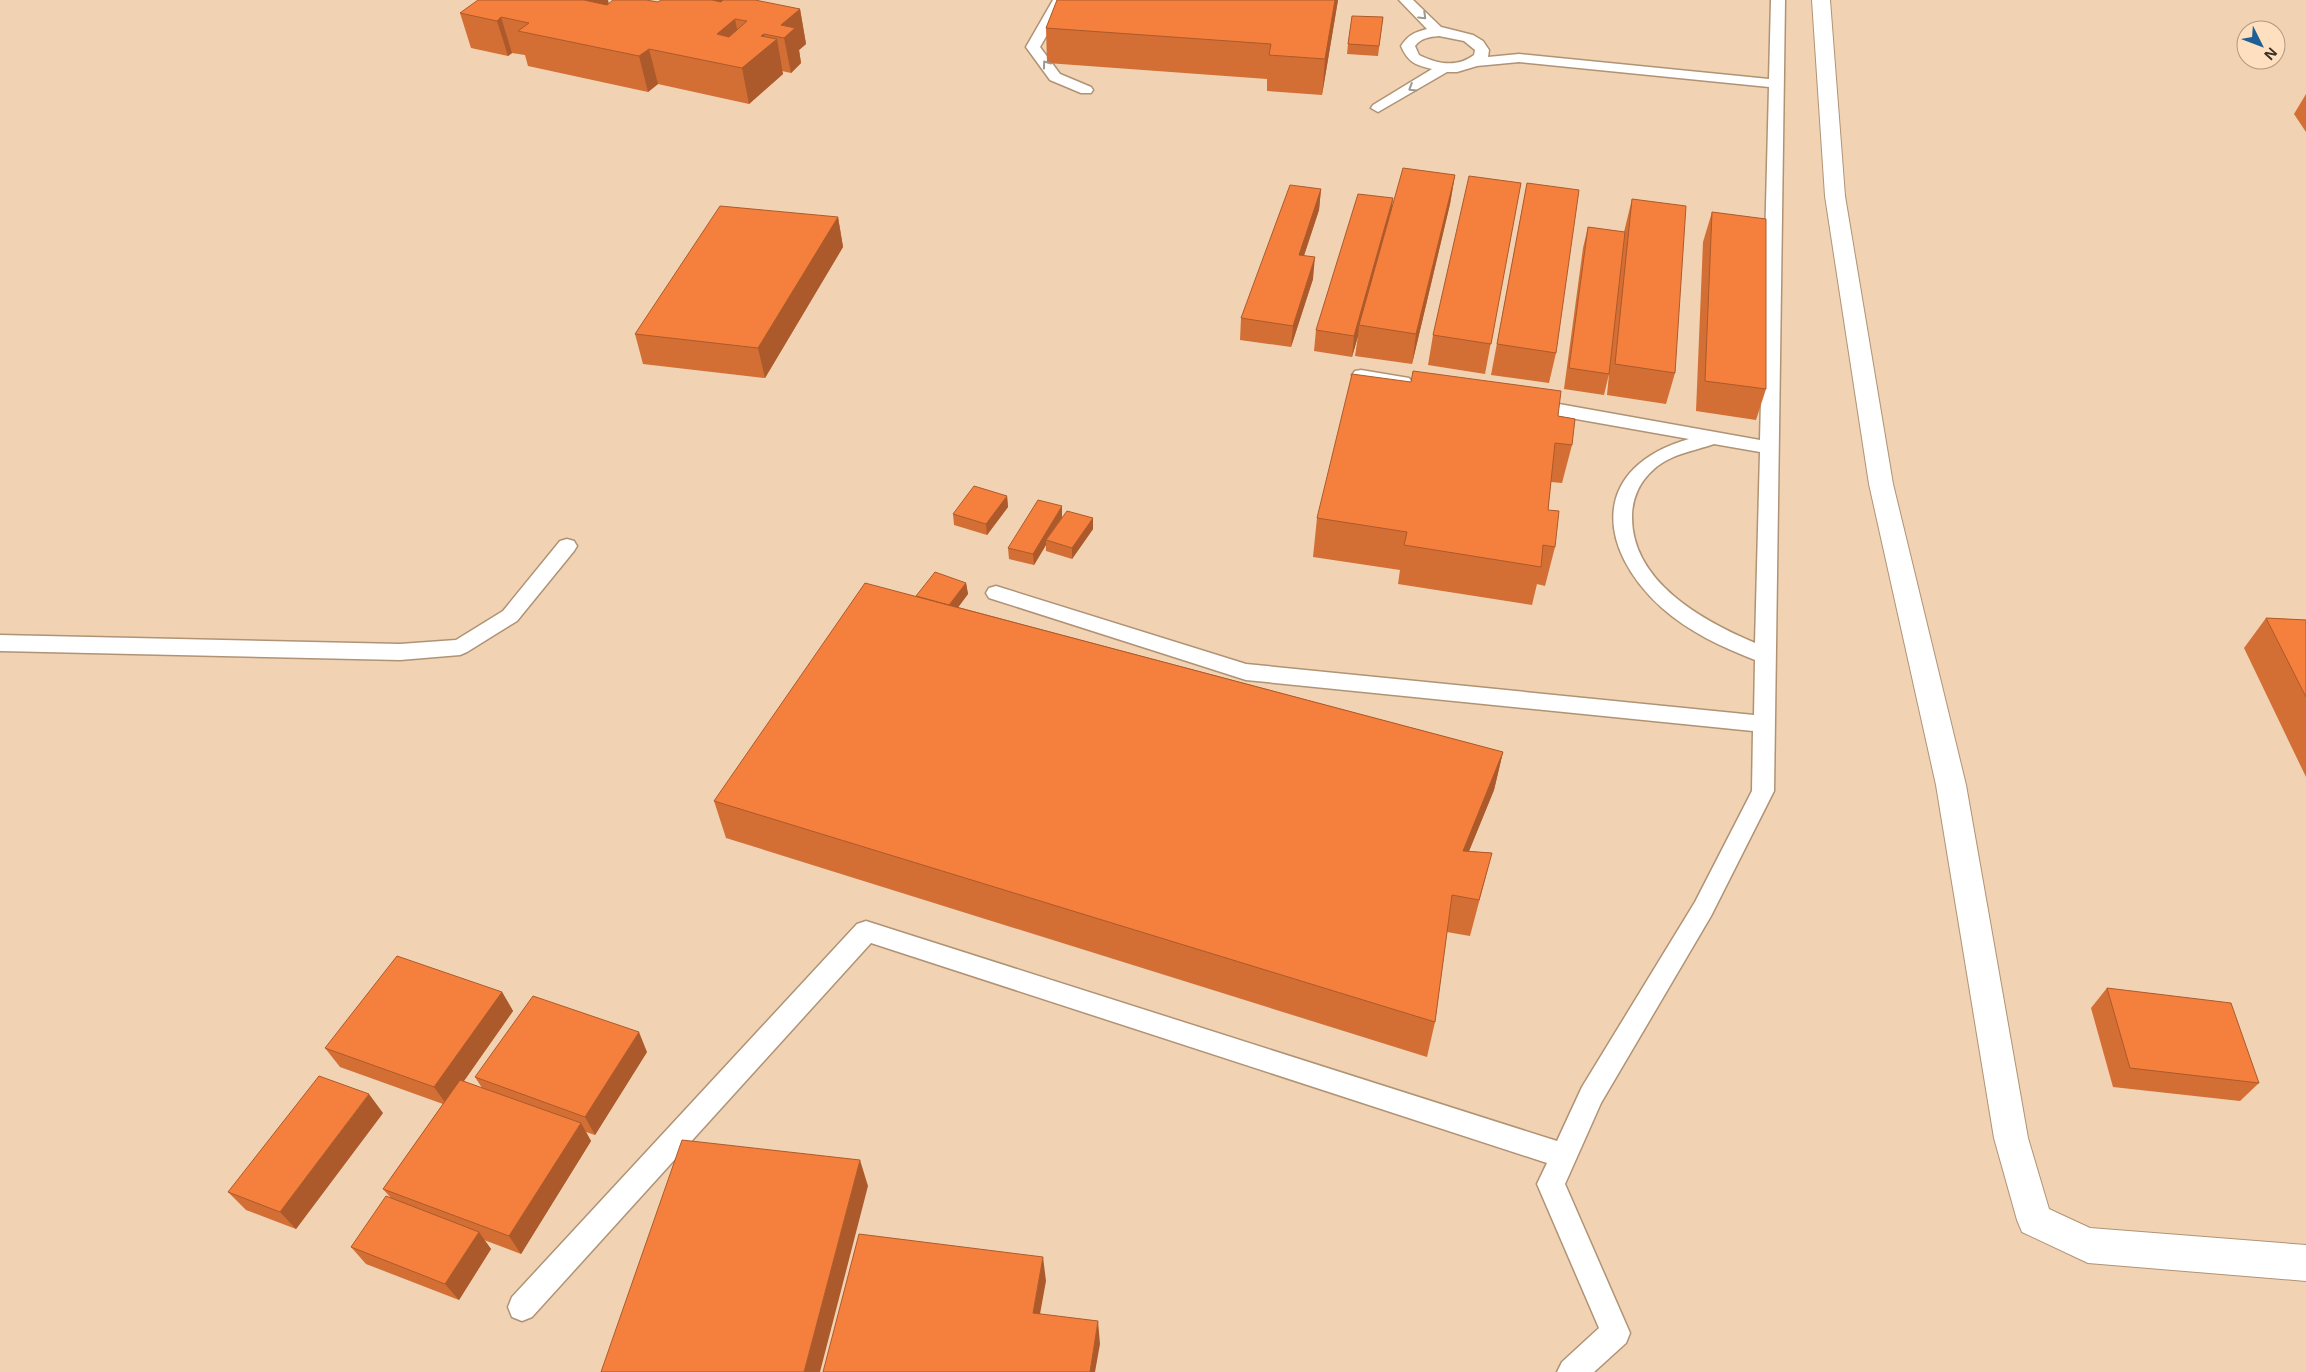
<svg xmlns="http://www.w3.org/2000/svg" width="2306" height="1372" font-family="'Open Sans',sans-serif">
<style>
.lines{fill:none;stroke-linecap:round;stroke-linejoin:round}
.service-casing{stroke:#b09375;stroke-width:3}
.minor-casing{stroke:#b09375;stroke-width:2}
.service{fill:#fff;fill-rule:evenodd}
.minor{fill:#fff;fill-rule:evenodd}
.wall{fill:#d36e35}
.shaded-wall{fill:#ac5a2b}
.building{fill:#f5803e;stroke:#ac5a2b;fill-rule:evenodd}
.oneway{stroke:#9e9891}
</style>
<rect width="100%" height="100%" fill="#f1d2b2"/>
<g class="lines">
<g class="service-casing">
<path id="service" d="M 1053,0 L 1067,0 L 1040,47 L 1060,74 L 1091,87 L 1093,90 L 1091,93 L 1081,93 L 1050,80 L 1026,47 Z
M 1399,0 L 1413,0 L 1441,27 L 1473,35 L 1483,41 L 1489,50 L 1488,57 L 1519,54 L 1769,79 L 1771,0 L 1785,0 L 1774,791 L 1711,916 L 1601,1103 L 1565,1184 L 1630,1333 L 1626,1343 L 1594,1372 L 1557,1372 L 1562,1362 L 1599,1328 L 1537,1184 L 1547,1163 L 871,943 L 532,1317 L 522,1321 L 512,1317 L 508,1307 L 512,1297 L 857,924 L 866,921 L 1557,1141 L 1582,1087 L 1695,902 L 1752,791 L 1753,731 L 1246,680 L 989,598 L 986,593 L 989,588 L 996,586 L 1246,664 L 1754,715 L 1755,660 C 1722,647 1689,632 1662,608 C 1595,547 1591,467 1689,439 L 1531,411 L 1525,409 L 1522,405 L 1525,401 L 1531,399 L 1760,440 L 1769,87 L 1519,62 L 1477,66 L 1457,72 L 1447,72 L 1378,112 L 1371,108 L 1373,105 L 1432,69 C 1415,65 1408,62 1401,46 C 1408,35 1415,32 1427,29 ZM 1439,36 L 1464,41 L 1475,50 L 1474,55 C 1457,68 1437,64 1419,55 L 1415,46 C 1421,38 1429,37 1439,36 ZM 1714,444 L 1760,452 L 1755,643 C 1703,621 1631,582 1632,516 C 1632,498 1640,481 1654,469 C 1671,454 1694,451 1714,444 Z
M 1361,370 L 1409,378 L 1412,382 L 1409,386 L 1403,387 L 1355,379 L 1352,375 L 1355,371 Z
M 567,539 L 574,541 L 577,546 L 574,551 L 517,621 L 467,652 L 460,655 L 400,660 L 0,651 L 0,635 L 400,644 L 456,640 L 503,611 L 560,541 Z"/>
</g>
<g class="minor-casing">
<path id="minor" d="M 1812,0 L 1830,0 L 1845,196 L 1893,484 L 1966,785 L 2028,1138 L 2049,1209 L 2090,1228 L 2306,1245 L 2306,1281 L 2088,1263 L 2022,1232 L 2017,1220 L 1994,1138 L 1936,785 L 1869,484 L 1825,196 Z"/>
</g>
<use href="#service" class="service"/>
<use href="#minor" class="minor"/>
</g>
<path class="wall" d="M 1057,0 L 1338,0 L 1322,95 L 1267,91 L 1267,79 L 1047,63 L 1046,28 Z
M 658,2 L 800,9 L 806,44 L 799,50 L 801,63 L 791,73 L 782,71 L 783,74 L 749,104 L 658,84 L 648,92 L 528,66 L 525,55 L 512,53 L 508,56 L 471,48 L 460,13 L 609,3 Z
M 1383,17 L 1378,56 L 1347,54 L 1348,44 Z
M 2306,94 L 2306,132 L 2294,114 Z
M 1455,175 L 1450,204 L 1412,364 L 1355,356 L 1358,336 L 1352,357 L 1314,351 L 1316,330 L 1392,208 Z
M 1521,183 L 1485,374 L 1428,365 L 1433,335 Z
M 1527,183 L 1556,353 L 1549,383 L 1491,375 Z
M 1321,189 L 1319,210 L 1304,256 L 1313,279 L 1291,347 L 1240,340 L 1241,318 Z
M 1632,199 L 1675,373 L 1666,404 L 1607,395 L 1609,374 L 1604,395 L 1564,389 L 1583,248 L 1588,227 L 1624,232 Z
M 1712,212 L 1766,389 L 1756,420 L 1696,411 L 1703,242 Z
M 838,217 L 843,247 L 765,378 L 643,364 L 635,334 Z
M 1558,416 L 1572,445 L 1562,483 L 1551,482 L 1548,510 L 1555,547 L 1545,586 L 1537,584 L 1532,605 L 1398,584 L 1400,570 L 1313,557 L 1317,518 Z
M 1007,496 L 1008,507 L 987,535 L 954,525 L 953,514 Z
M 1062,517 L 1093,529 L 1072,559 L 1046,551 L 1046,545 L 1034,565 L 1009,559 L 1008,548 Z
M 966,583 L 968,594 L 958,607 L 1503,752 L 1494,790 L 1469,851 L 1492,853 L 1470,936 L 1447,932 L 1435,1022 L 1427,1057 L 726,838 L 714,801 L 916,596 Z
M 2266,618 L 2306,620 L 2306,777 L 2244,648 Z
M 2107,988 L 2259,1083 L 2240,1101 L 2113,1087 L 2091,1008 Z
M 502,992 L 513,1011 L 464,1081 L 482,1088 L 475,1077 L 647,1052 L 595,1135 L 586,1132 L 591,1141 L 521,1254 L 484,1240 L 491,1249 L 459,1300 L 366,1264 L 351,1247 L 391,1198 L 383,1189 L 443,1104 L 340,1067 L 325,1048 Z
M 383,1113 L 296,1229 L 246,1210 L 228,1192 Z"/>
<path class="shaded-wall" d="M 564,0 L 608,0 L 609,4 L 572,31 Z
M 712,0 L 730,0 L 735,19 L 742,54 L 717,34 Z
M 1335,0 L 1338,0 L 1322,95 L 1325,59 Z
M 800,9 L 806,44 L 799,50 L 801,63 L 791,73 L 784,38 L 781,25 Z
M 501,17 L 512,53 L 508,56 L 497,21 Z
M 764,34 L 767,47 L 777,39 L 783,74 L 749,104 L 742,68 L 761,36 Z
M 649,49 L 658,84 L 648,92 L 639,56 Z
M 1455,175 L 1450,204 L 1412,364 L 1416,334 Z
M 1321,189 L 1319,210 L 1297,276 L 1299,255 Z
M 1393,198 L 1391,219 L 1359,325 L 1358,336 L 1352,357 L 1354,336 Z
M 838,217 L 843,247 L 765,378 L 758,348 Z
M 1315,257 L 1313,279 L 1291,347 L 1293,326 Z
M 1007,496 L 1008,507 L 987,535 L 986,524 Z
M 1062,506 L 1062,517 L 1046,540 L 1046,545 L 1034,565 L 1033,554 Z
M 1093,518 L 1093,529 L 1072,559 L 1072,548 Z
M 966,583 L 968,594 L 937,636 L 935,625 Z
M 1503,752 L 1494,790 L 1454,888 L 1463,851 Z
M 502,992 L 513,1011 L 447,1105 L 434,1087 Z
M 639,1032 L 647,1052 L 595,1135 L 585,1117 Z
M 369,1094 L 383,1113 L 296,1229 L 280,1212 Z
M 581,1123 L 591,1141 L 521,1254 L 509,1236 Z
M 860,1160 L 868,1186 L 820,1372 L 804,1372 Z
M 479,1232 L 491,1249 L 459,1300 L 445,1284 Z
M 1043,1257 L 1046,1281 L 1036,1336 L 1033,1313 Z
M 1098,1321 L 1100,1344 L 1095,1372 L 1090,1372 Z"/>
<path class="building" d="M 478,0 L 584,0 L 607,5 L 613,0 L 646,0 L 658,2 L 661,0 L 712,0 L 721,2 L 723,0 L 755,0 L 800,9 L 781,25 L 795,28 L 784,38 L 764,34 L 761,36 L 777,39 L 742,68 L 649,49 L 639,56 L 518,31 L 529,23 L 501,17 L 497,21 L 460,13 ZM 735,19 L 747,21 L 729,37 L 717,34 Z
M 1057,0 L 1335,0 L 1325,59 L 1269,55 L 1271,44 L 1046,28 Z
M 1352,16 L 1383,17 L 1379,46 L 1348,44 Z
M 1403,168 L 1455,175 L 1416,334 L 1359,325 Z
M 1469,176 L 1521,183 L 1491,344 L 1433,335 Z
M 1527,183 L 1579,190 L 1556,353 L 1497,344 Z
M 1290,185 L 1321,189 L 1299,255 L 1315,257 L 1293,326 L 1241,318 Z
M 1358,194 L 1393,198 L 1354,336 L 1316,330 Z
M 1632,199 L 1686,206 L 1675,373 L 1615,364 Z
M 720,206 L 838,217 L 758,348 L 635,334 Z
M 1712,212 L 1766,219 L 1766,389 L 1705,381 Z
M 1588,227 L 1625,232 L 1609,374 L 1569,368 Z
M 1413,371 L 1561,391 L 1558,416 L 1575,419 L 1572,445 L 1555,443 L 1548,510 L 1559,511 L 1555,547 L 1543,545 L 1541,567 L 1404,545 L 1407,532 L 1317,518 L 1352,374 L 1411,382 Z
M 974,486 L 1007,496 L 986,524 L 953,514 Z
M 1038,500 L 1062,506 L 1033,554 L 1008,548 Z
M 1067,511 L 1093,518 L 1072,548 L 1046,540 Z
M 935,572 L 966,583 L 949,605 L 916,596 Z
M 865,583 L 1503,752 L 1463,851 L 1492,853 L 1479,900 L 1452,895 L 1435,1022 L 714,801 Z
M 2266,618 L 2306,620 L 2306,697 Z
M 397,956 L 502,992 L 434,1087 L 325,1048 Z
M 2107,988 L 2231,1003 L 2259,1083 L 2130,1068 Z
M 533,996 L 639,1032 L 585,1117 L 475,1077 Z
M 319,1076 L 369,1094 L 280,1212 L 228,1192 Z
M 460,1080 L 581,1123 L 509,1236 L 383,1189 Z
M 682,1140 L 860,1160 L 804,1372 L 601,1372 Z
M 386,1196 L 479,1232 L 445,1284 L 351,1247 Z
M 859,1234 L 1043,1257 L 1033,1313 L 1098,1321 L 1090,1372 L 823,1372 Z"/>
<defs><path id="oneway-chevron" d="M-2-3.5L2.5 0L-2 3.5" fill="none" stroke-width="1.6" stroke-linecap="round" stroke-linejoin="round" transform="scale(1.25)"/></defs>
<g class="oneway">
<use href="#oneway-chevron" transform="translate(1423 16) rotate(44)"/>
<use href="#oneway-chevron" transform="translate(1046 64) rotate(-126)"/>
<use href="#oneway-chevron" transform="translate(1412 88) rotate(148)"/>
</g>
<g transform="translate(2261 45) rotate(132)"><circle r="24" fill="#fedfbf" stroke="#b09981"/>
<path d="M0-4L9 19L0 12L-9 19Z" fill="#1e6095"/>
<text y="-8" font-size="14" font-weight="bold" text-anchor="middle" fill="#3c3023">N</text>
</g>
</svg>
